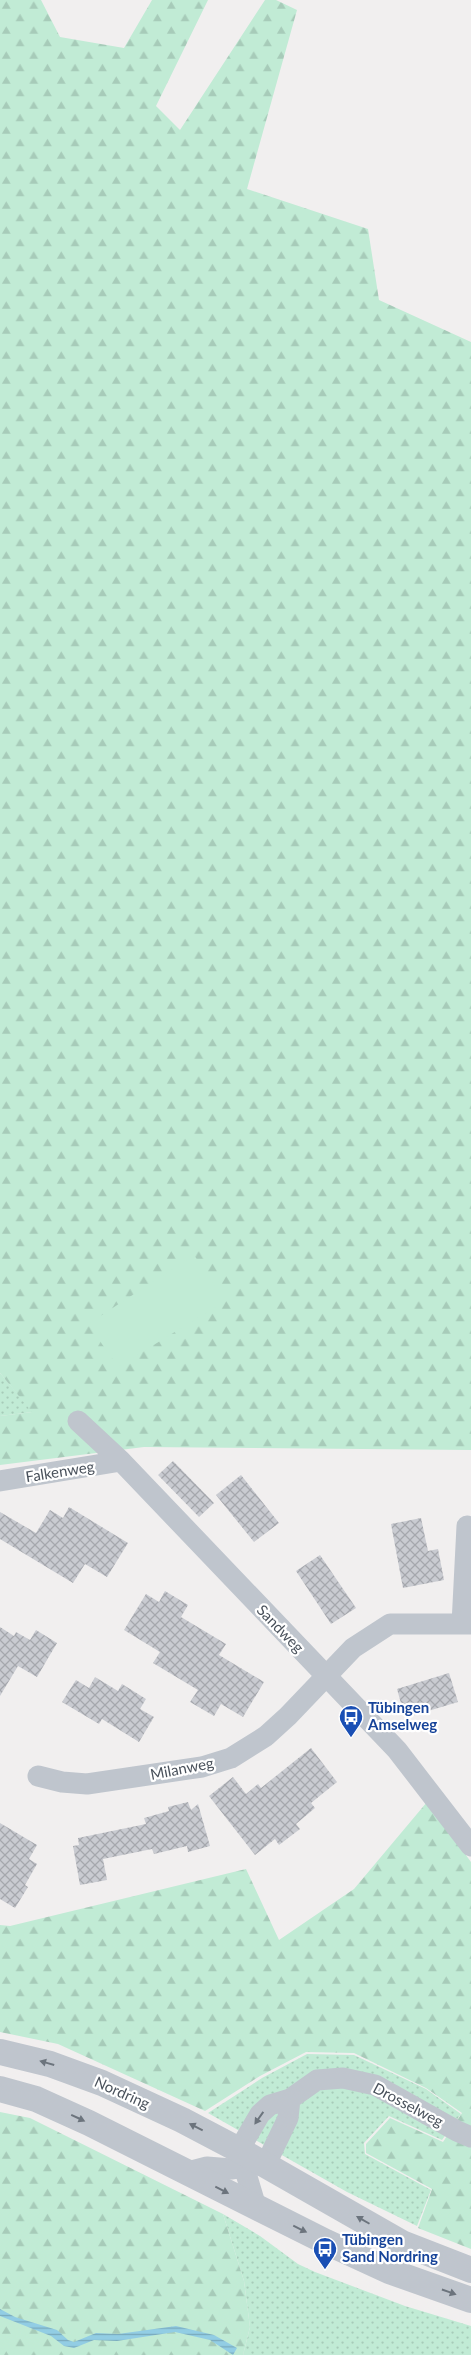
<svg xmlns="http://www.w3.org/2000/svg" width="471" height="2355" font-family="Lato,sans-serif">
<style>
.green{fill:url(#green-dots)}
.forest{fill:url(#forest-firs)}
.pitch{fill:#c1ebd5}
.water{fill:url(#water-rules)}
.building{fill:url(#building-cross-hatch)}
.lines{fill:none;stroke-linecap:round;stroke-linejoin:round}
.minor{stroke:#bfc5cd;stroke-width:21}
.tertiary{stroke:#bfc5cd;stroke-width:26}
.oneway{fill:#6c747d}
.labels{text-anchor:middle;stroke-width:4.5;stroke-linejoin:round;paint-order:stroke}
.street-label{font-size:15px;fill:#49515b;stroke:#fff}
.transit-label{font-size:15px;font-weight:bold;fill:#164399;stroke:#fff;text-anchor:start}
</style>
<defs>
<pattern id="green-dots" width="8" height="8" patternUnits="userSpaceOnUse" patternTransform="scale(1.25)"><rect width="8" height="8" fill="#c1ebd5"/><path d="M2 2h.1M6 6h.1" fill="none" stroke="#a7cbb9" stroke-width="1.8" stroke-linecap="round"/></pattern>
<pattern id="forest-firs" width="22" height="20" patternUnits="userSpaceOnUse" patternTransform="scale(1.25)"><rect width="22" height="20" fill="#c1ebd5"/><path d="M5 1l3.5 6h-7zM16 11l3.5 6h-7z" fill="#a7cbb9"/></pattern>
<pattern id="water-rules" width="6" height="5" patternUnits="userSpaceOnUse" patternTransform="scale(1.25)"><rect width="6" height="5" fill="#92cde4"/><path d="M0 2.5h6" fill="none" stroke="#79a9bc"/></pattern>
<pattern id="building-cross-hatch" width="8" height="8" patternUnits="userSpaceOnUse" patternTransform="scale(1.25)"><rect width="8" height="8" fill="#c9cbd1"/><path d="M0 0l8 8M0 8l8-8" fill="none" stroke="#a5a7ad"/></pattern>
</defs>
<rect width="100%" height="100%" fill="#f1efef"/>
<path class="green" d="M 0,1373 L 33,1412 L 0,1416 Z
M 307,2054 L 354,2055 L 426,2089 L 461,2114 L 442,2140 L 389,2116 L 364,2143 L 365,2154 L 431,2190 L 417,2226 L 347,2192 L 208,2113 L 262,2078 Z
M 223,2214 L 260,2236 L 298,2264 L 315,2272 L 405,2306 L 471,2326 L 471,2355 L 243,2355 L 250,2327 L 244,2281 Z"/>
<path class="forest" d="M 0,0 L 41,0 L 60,37 L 124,48 L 152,0 L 208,0 L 156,106 L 180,130 L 265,0 L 276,0 L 297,10 L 247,189 L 368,229 L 379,300 L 471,342 L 471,1450 L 144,1447 L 0,1465 L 0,1416 L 32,1412 L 0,1373 Z
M 427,1802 L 471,1862 L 471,2249 L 418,2228 L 432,2189 L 366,2153 L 366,2144 L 390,2118 L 443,2142 L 462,2113 L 426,2088 L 354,2053 L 306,2052 L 260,2076 L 205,2111 L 58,2044 L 0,2032 L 0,1925 L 10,1926 L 246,1869 L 279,1940 L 354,1889 Z
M 0,2112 L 30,2118 L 223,2214 L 244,2281 L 250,2327 L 243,2355 L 0,2355 Z"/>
<path class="pitch" d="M 194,1255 L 225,1301 L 118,1367 L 88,1324 Z"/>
<path class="water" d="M 0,2309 L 15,2317 L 57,2330 L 68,2340 L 74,2342 L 96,2333 L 118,2334 L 176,2326 L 214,2335 L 237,2348 L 233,2355 L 210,2340 L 175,2332 L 117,2341 L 94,2340 L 74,2348 L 64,2346 L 51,2336 L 0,2316 Z"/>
<path class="building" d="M 173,1461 L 214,1503 L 199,1517 L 158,1475 Z
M 241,1475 L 279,1523 L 254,1542 L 216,1495 Z
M 69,1507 L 128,1543 L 107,1577 L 85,1564 L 73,1583 L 0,1539 L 0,1512 L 36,1533 L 50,1510 L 63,1518 Z
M 421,1518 L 428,1551 L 438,1549 L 444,1580 L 403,1588 L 391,1524 Z
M 320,1555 L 356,1608 L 331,1624 L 296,1571 Z
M 165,1591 L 188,1605 L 181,1617 L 226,1644 L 219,1655 L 264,1682 L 243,1717 L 221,1704 L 214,1716 L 190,1702 L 198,1690 L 153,1663 L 160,1652 L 124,1630 L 146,1594 L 159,1602 Z
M 0,1627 L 14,1636 L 16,1632 L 30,1640 L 36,1630 L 57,1643 L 37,1677 L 18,1666 L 0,1696 Z
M 449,1673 L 458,1702 L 405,1718 L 397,1689 Z
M 95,1677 L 118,1691 L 122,1684 L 146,1699 L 140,1709 L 154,1717 L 139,1742 L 102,1719 L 99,1724 L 62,1702 L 76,1680 L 89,1688 Z
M 311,1748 L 337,1782 L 311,1803 L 315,1808 L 296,1824 L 300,1829 L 279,1845 L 275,1839 L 255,1855 L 209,1796 L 233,1777 L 246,1794 L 258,1784 L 261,1788 Z
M 188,1802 L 191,1810 L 198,1804 L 210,1846 L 188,1852 L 187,1846 L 154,1854 L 152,1849 L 103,1859 L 107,1880 L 80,1885 L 73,1846 L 79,1845 L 78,1838 L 146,1824 L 144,1818 L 169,1811 L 168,1807 Z
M 0,1823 L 37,1845 L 29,1859 L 37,1864 L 25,1885 L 28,1887 L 15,1908 L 0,1899 Z"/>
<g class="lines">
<path class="minor" d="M 78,1421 L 121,1461 L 397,1750 L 471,1846
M 0,1481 L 121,1461
M 462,1624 L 467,1526
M 38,1776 L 62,1782 L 87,1784 L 202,1767 L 231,1758 L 266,1736 L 288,1716 L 353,1648 L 390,1624 L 471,1624
M 188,2172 L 207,2167 L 231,2169 L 266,2164 L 288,2118 L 290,2099
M 256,2207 L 239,2150 L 260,2114 L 270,2105 L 290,2099 L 317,2080 L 343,2078 L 375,2085 L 457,2131 L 471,2137"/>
<path class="tertiary" d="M 0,2052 L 50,2064 L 102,2083 L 182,2120 L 239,2150 L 402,2243 L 471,2270
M 0,2089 L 36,2099 L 89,2123 L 326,2242 L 389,2271 L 471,2300"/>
</g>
<defs><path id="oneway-solid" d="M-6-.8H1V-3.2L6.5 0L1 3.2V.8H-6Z" transform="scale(1.25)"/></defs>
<g class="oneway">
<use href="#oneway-solid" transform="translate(47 2063) rotate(-164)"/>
<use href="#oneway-solid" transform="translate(78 2118) rotate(25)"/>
<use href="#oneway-solid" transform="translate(259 2118) rotate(125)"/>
<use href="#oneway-solid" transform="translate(196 2127) rotate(-153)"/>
<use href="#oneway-solid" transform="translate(222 2190) rotate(27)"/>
<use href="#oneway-solid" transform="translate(363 2220) rotate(-150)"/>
<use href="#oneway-solid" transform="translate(300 2229) rotate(26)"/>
<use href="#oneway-solid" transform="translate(449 2292) rotate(19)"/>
</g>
<defs>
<g id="bus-pin" transform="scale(1.25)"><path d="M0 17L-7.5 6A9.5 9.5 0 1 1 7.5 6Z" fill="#1a4fb4" stroke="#fff"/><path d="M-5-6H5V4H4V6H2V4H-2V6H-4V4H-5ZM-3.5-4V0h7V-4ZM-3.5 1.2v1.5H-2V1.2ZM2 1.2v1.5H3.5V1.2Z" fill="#fff"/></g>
</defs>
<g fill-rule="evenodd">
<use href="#bus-pin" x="351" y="1717"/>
<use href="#bus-pin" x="325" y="2249"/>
</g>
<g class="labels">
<g class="street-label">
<text transform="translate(60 1472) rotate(-9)" y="5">Falkenweg</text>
<text transform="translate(280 1629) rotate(46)" y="5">Sandweg</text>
<text transform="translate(182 1769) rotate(-11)" y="5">Milanweg</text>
<text transform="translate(122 2093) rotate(24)" y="5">Nordring</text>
<text transform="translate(408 2105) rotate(28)" y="5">Drosselweg</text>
</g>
<g class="transit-label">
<text x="368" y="1713">Tübingen<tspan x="368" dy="17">Amselweg</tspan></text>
<text x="342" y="2245">Tübingen<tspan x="342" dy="17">Sand Nordring</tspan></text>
</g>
</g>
</svg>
